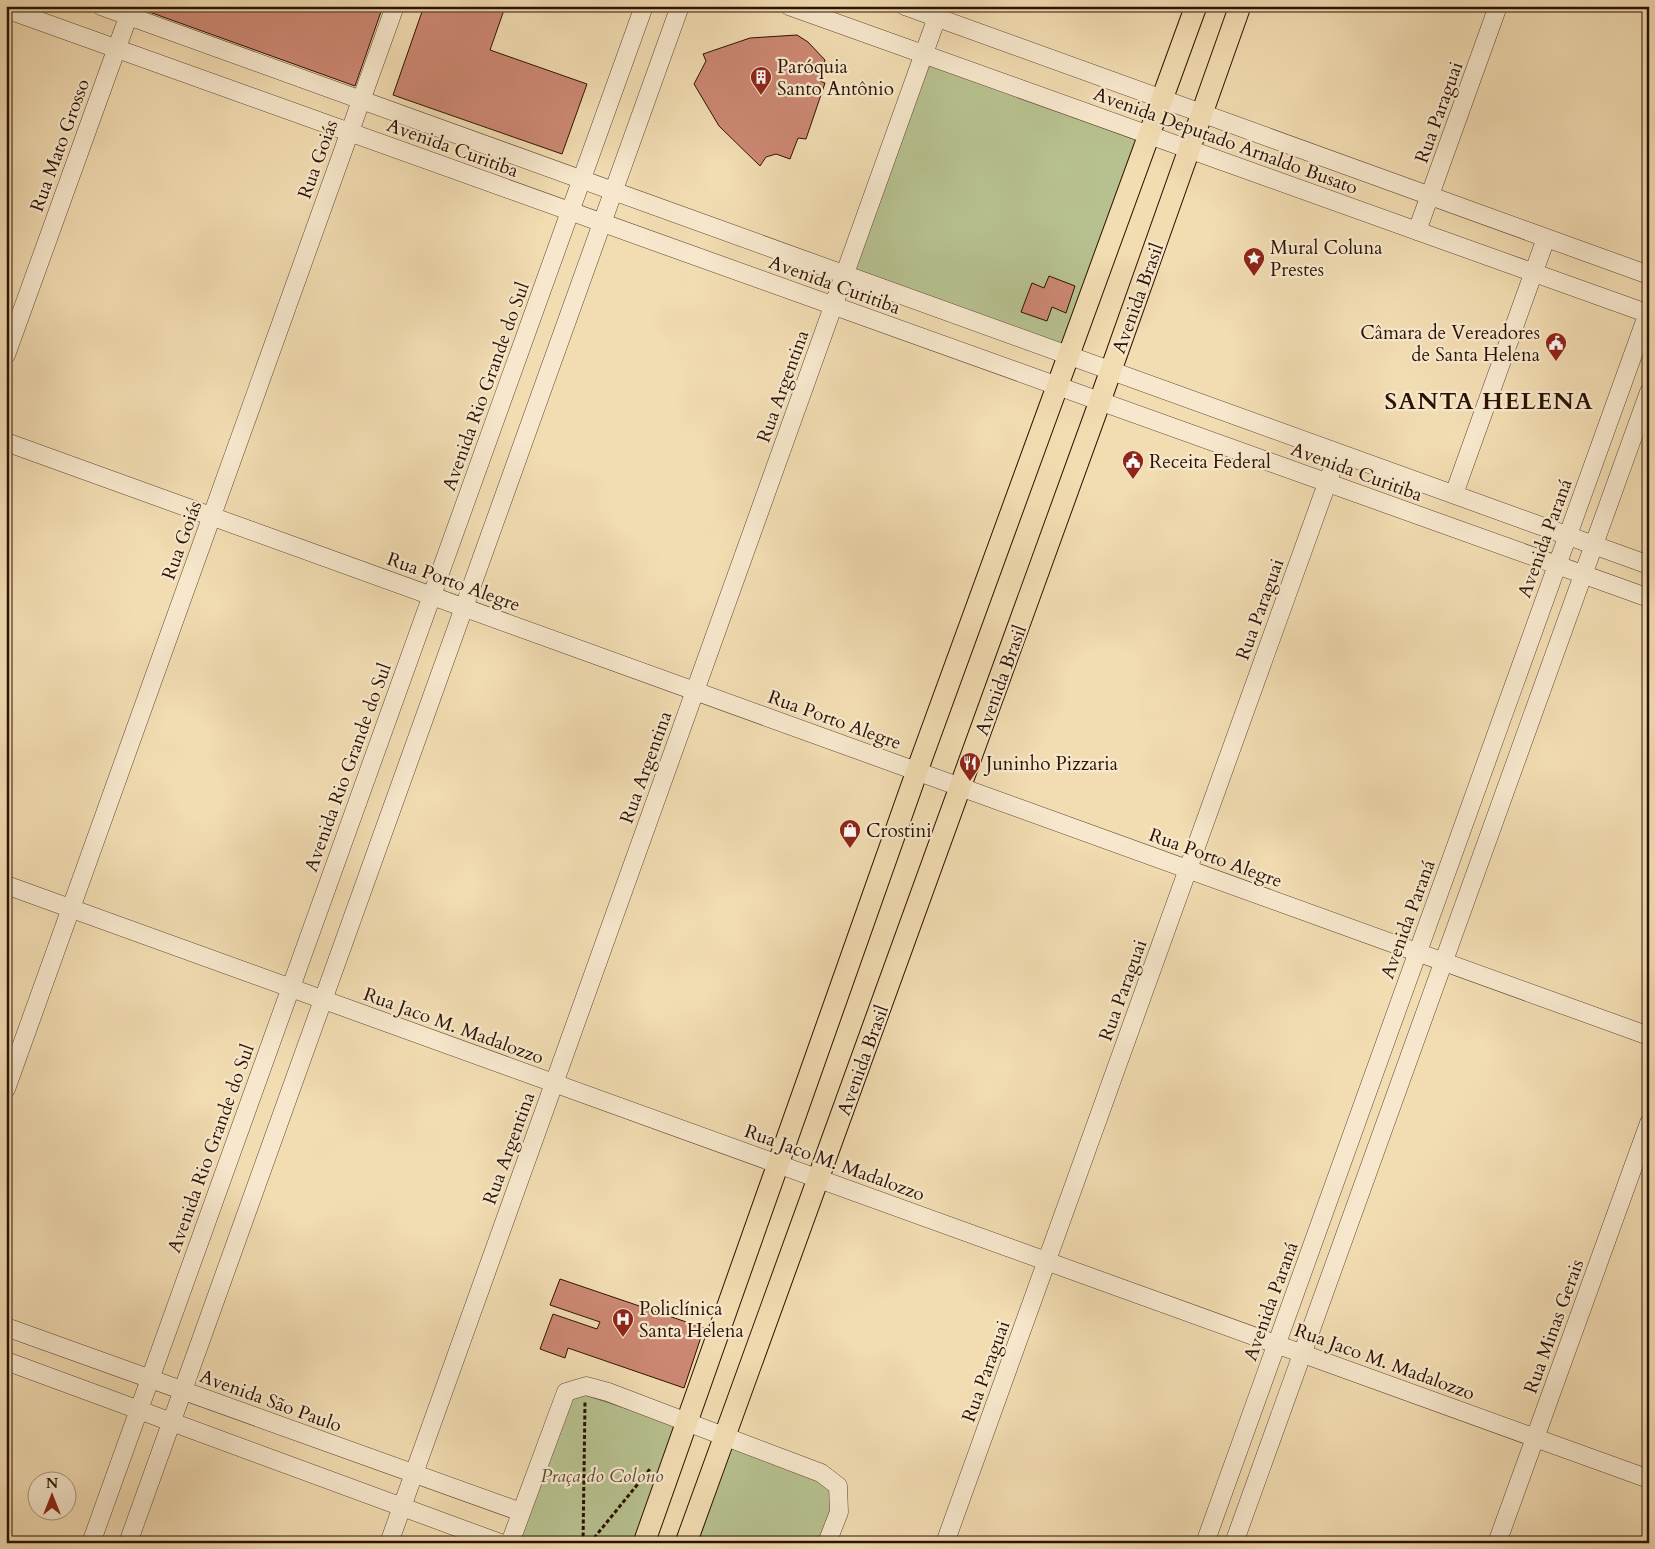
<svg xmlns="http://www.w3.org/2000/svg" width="1655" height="1549" font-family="Cardo,serif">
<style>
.green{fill:#b7c18f;stroke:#726a49}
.building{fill:#cd8873;stroke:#2c1203}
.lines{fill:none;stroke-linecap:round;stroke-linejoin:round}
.minor-casing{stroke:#5e442f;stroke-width:19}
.major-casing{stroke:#2c1203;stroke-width:23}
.path{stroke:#2c1203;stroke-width:3;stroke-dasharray:4 2.5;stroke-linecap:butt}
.minor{stroke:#f7e8cd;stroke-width:18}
.major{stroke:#f2dcb2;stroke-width:21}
.labels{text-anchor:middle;stroke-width:4.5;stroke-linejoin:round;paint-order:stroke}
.poi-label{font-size:19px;fill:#2c1203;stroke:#f7e8cd;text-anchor:start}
.street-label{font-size:19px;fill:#2c1203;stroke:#f7e8cd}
.park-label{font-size:19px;font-style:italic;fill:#5d4f34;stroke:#f7e8cd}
.district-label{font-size:24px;font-weight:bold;letter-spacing:1px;fill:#2c1203;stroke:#f7e8cd}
</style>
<rect width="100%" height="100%" fill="#f2dcb2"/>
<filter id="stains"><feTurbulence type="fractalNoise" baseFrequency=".004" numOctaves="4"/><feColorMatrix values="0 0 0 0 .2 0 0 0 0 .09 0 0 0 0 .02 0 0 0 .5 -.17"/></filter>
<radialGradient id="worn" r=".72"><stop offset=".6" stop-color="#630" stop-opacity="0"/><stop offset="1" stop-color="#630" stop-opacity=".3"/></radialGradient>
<path class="green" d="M 927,62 L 1141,142 L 1067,350 L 852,271 Z
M 582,1394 L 680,1426 L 638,1543 L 516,1543 L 569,1399 Z
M 728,1444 L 818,1479 L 832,1491 L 834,1511 L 821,1543 L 692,1543 Z"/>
<path class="building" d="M 142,6 L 383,6 L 355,86 L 141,9 Z
M 424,6 L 493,6 L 504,10 L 490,50 L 587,84 L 562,154 L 393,95 Z
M 797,35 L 808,42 L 825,60 L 820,81 L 825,83 L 806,139 L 798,138 L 790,159 L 776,154 L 766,157 L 760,166 L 719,126 L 694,84 L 706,61 L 703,54 L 750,38 Z
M 1049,276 L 1075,286 L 1066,313 L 1052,307 L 1047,321 L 1021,312 L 1032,283 L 1044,288 Z
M 560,1279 L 704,1328 L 684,1388 L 568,1348 L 565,1358 L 540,1349 L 553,1314 L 597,1329 L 600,1322 L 550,1305 Z"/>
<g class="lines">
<g class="minor-casing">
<path id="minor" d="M 101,6 L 1649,565
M 789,6 L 1649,314
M 905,6 L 1649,275
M 6,9 L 1649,598
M 1417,231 L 1498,6
M 6,355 L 132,6
M 6,442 L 1649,1036
M 1454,494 L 1546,238
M 6,885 L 1649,1479
M 6,1089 L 395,6
M 6,1327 L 521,1512
M 6,1361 L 500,1543
M 91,1543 L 644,6
M 128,1543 L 680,6
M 389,1543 L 941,6
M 510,1543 L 566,1392 L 586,1386 L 608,1392 L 821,1473 L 838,1486 L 839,1512 L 827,1543
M 945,1543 L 1338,453
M 1205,1543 L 1649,310
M 1234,1543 L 1649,392
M 1497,1543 L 1649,1123"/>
</g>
<g class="major-casing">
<path id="major" d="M 644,1543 L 922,757 L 1196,6
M 686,1543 L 1095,415 L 1240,6"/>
</g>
<path class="path" d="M 583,1543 L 585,1402
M 590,1543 L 650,1469"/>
<use href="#minor" class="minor"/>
<use href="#major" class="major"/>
</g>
<defs>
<g id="building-pin" transform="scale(1.125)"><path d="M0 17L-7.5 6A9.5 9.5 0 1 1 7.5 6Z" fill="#8f2418" stroke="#f7e8cd"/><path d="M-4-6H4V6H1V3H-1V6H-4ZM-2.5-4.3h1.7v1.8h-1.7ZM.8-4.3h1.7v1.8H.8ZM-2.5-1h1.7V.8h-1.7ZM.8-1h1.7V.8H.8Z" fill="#fff"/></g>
<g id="sight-pin" transform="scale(1.125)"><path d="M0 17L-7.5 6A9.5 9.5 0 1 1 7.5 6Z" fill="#8f2418" stroke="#f7e8cd"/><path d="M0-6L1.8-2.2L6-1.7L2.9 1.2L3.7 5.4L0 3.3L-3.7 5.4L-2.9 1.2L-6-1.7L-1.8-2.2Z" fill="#fff"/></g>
<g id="civic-pin" transform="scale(1.125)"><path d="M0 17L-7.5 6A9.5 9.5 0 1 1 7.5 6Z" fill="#8f2418" stroke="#f7e8cd"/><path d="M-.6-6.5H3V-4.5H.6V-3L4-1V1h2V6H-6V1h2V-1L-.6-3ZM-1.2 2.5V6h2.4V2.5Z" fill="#fff"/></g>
<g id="restaurant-pin" transform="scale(1.125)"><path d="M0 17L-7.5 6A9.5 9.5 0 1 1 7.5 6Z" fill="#8f2418" stroke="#f7e8cd"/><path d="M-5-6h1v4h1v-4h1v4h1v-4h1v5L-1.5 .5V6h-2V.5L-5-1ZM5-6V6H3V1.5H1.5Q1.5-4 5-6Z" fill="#fff"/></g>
<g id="shop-pin" transform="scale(1.125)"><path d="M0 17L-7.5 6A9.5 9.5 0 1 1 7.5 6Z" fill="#8f2418" stroke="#f7e8cd"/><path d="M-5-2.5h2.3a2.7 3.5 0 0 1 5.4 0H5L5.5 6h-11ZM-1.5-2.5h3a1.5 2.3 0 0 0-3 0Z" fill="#fff"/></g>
<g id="hospital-pin" transform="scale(1.125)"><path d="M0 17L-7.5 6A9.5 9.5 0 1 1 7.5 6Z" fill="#8f2418" stroke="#f7e8cd"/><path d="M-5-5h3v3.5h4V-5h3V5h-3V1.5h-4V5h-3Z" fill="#fff"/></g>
</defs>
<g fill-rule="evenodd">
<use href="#building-pin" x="761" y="77"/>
<use href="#sight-pin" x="1254" y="258"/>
<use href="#civic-pin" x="1556" y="343"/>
<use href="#civic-pin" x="1133" y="461"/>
<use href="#restaurant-pin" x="970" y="763"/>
<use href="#shop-pin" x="850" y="830"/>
<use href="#hospital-pin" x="623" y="1319"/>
</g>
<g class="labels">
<g class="poi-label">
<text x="777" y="73">Paróquia<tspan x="777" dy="22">Santo Antônio</tspan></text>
<text x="1270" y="254">Mural Coluna<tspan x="1270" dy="22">Prestes</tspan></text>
<text x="1540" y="339" text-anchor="end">Câmara de Vereadores<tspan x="1540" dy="22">de Santa Helena</tspan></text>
<text x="1149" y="468">Receita Federal</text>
<text x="986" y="770">Juninho Pizzaria</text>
<text x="866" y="837">Crostini</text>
<text x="639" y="1315">Policlínica<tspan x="639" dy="22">Santa Helena</tspan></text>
</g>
<g class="street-label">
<text transform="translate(1438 112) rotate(-70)" y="7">Rua Paraguai</text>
<text transform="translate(1226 140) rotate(20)" y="7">Avenida Deputado Arnaldo Busato</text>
<text transform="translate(59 145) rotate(-70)" y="7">Rua Mato Grosso</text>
<text transform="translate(453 147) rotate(20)" y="7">Avenida Curitiba</text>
<text transform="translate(317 159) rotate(-70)" y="7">Rua Goiás</text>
<text transform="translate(835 284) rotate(20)" y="7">Avenida Curitiba</text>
<text transform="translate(1137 298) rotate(-70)" y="7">Avenida Brasil</text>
<text transform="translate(485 386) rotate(-70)" y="7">Avenida Rio Grande do Sul</text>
<text transform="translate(782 386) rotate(-70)" y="7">Rua Argentina</text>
<text transform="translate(1357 471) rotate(20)" y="7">Avenida Curitiba</text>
<text transform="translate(1544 538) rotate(-70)" y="7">Avenida Paraná</text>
<text transform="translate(181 540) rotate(-70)" y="7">Rua Goiás</text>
<text transform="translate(454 581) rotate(20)" y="7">Rua Porto Alegre</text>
<text transform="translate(1259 609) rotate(-70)" y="7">Rua Paraguai</text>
<text transform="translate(1000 680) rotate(-70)" y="7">Avenida Brasil</text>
<text transform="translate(835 719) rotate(20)" y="7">Rua Porto Alegre</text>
<text transform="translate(347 767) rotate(-70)" y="7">Avenida Rio Grande do Sul</text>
<text transform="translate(645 767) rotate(-70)" y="7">Rua Argentina</text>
<text transform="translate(1216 857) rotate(20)" y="7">Rua Porto Alegre</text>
<text transform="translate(1407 919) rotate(-70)" y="7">Avenida Paraná</text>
<text transform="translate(1122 990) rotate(-70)" y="7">Rua Paraguai</text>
<text transform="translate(454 1025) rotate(20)" y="7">Rua Jaco M. Madalozzo</text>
<text transform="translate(862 1060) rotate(-70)" y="7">Avenida Brasil</text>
<text transform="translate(210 1148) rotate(-70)" y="7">Avenida Rio Grande do Sul</text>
<text transform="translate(508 1148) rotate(-70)" y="7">Rua Argentina</text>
<text transform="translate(835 1162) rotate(20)" y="7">Rua Jaco M. Madalozzo</text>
<text transform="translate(1270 1301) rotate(-70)" y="7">Avenida Paraná</text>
<text transform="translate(1553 1326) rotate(-70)" y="7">Rua Minas Gerais</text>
<text transform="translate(1385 1361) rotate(20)" y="7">Rua Jaco M. Madalozzo</text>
<text transform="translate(985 1371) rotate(-70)" y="7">Rua Paraguai</text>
<text transform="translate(271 1400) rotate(20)" y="7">Avenida São Paulo</text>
</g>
<g class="park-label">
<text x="602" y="1482">Praça do Colono</text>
</g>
<g class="district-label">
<text x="1489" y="409">SANTA HELENA</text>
</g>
</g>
<rect width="1655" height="1549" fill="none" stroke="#f2dcb2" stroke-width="25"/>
<rect x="8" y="8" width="1640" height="1534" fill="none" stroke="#2c1203" stroke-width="2.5"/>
<rect x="12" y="12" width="1630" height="1524" fill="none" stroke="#2c1203"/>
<g transform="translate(52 1496)"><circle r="24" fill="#f7e8cd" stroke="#a6927c"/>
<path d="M0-4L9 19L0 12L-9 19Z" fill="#8f2418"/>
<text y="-8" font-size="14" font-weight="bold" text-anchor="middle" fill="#2c1203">N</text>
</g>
<rect width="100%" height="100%" filter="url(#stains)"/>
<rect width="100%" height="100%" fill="url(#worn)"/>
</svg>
